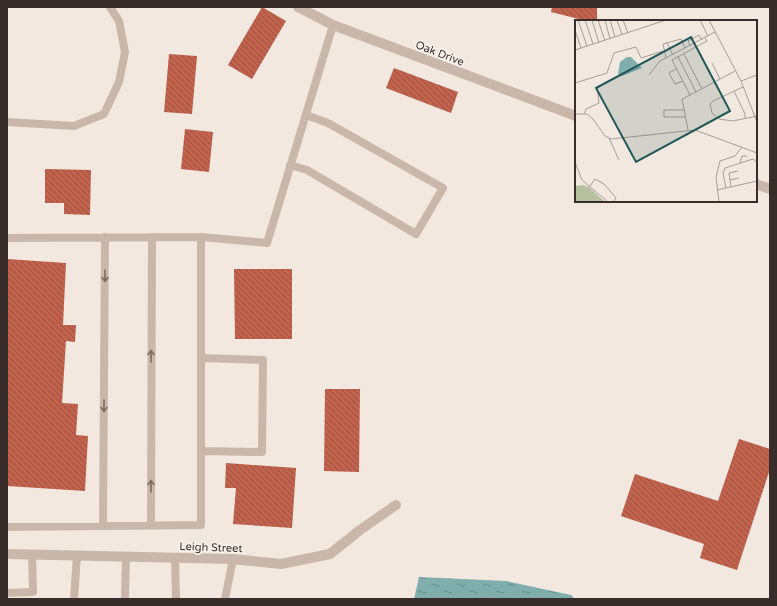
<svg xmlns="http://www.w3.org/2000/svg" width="777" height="606" font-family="'Varela Round',sans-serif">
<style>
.water{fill:url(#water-ripples)}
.building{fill:url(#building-back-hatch)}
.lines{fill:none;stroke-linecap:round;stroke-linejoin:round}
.service{stroke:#cab7ab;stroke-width:8}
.minor{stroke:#cab7ab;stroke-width:10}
.oneway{stroke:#7a6b64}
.labels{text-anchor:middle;stroke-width:3.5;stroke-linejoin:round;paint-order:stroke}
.street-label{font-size:11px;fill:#382d2a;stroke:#f9f2eb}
.inset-road{fill:none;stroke:#a89d97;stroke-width:1}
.view{fill:#215858;fill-opacity:0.15;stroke:#215858;stroke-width:2}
.inset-edge{fill:none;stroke:#382d2a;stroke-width:2}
</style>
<defs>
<pattern id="water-ripples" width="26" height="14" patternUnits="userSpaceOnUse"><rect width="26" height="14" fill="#7faead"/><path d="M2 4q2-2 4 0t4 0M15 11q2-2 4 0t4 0" fill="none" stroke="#698e8d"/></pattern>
<pattern id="building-back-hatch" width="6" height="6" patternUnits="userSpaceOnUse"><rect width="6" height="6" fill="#c1624d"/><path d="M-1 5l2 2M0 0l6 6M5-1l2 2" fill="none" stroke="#9e5140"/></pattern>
</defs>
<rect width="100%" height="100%" fill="#f2e8df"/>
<path class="water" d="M 419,577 L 506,581 L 571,595 L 575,599 L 414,599 Z"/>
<path class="building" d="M 262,7 L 286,21 L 252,79 L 228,65 Z
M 552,7 L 597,7 L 597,21 L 587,21 L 551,12 Z
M 169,54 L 197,56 L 192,114 L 164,112 Z
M 394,68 L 458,92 L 451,113 L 386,88 Z
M 185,129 L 213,132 L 209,172 L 181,169 Z
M 45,169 L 91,170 L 90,215 L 64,214 L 64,203 L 45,203 Z
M 7,259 L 66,263 L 63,325 L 76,325 L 75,342 L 66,341 L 62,403 L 78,404 L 76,435 L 88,436 L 85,491 L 7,486 Z
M 234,269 L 292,269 L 292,339 L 235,339 Z
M 325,389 L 360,389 L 359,472 L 324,471 Z
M 739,439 L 770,449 L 770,469 L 737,570 L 700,558 L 704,544 L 621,516 L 635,474 L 718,501 Z
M 226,463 L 296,468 L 292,528 L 233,524 L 236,488 L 225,488 Z"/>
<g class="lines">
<path class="service" d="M 7,122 L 74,126 L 104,114 L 119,82 L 125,52 L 119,21 L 110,7
M 290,165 L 307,170 L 416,234 L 443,188 L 328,123 L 306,115
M 201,237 L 267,243 L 333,25
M 7,238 L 201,237 L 201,525 L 7,527
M 201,451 L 262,452 L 263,360 L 201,358
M 151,525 L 152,237
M 103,526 L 105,237
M 175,557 L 176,599
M 7,593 L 33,592 L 32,554
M 74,599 L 77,555
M 125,599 L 126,556
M 225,599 L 233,559"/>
<path class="minor" d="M 298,7 L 333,25 L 576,116
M 756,184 L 770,189
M 7,554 L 233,559 L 281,564 L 330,554 L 360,530 L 396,505"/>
</g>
<defs><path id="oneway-shaft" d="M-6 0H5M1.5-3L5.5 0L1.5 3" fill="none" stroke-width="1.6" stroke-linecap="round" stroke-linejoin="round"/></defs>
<g class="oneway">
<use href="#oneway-shaft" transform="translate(105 276) rotate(90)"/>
<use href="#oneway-shaft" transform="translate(151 356) rotate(-90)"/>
<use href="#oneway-shaft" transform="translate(104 406) rotate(90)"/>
<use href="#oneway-shaft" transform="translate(151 486) rotate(-90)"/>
</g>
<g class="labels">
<g class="street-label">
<text transform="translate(440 53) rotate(21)" y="4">Oak Drive</text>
<text transform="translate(211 547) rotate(2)" y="4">Leigh Street</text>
</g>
</g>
<g transform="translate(575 20)">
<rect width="182" height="182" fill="#f2e8df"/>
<path d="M 8,165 L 14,167 L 30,182 L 0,182 L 0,166 Z" fill="#b7c19f"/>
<path d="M 52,37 L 56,37 L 67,48 L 47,56 L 43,54 L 45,42 Z" fill="#7faead"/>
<path class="inset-road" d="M 3,0 L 12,26M 10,0 L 18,24M 17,0 L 24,23M 23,0 L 30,21M 30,0 L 35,19M 35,0 L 40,17M 42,0 L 47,15M 48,0 L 53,13M 125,0 L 133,16M 134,0 L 166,61 L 182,102M 0,10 L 6,28M 130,18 L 132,21 L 97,40 L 115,75 L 160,51M 92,23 L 98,35M 115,26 L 113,21 L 124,15 L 127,20M 0,30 L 91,0M 109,34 L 127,69M 103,37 L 121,72M 91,38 L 88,24 L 106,19 L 110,28M 137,43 L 145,59M 101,49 L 94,53 L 100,64 L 108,61M 74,55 L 85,41 L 140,12M 166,61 L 182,55M 0,63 L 32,53 L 39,33 L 61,27 L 66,38 L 88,31M 168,67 L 138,81 L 135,84 L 137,93 L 144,99 L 158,101 L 182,96M 159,71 L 170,94 L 170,99M 109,90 L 89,90 L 89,97 L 111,97M 0,94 L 12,94 L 18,99 L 30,116 L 36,119 L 120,110 L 182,133M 9,94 L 11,89 L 24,83 L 22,67M 113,110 L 107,79 L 115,75M 34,118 L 44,140M 0,142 L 7,160 L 33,182M 165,143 L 167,136 L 172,136M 155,160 L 154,153 L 163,151M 15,166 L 20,159 L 29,164 L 41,178 L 38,182M 156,167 L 155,160 L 164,158M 151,168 L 148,153 L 150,148 L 178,139 L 182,142M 142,170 L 182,161M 144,182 L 141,157 L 145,141 L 160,136 L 167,127"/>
<path class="view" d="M 116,17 L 155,91 L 61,142 L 21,68 Z"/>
<rect width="182" height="182" class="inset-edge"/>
</g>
<rect width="777" height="606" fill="none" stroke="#382d2a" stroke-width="16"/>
</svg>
